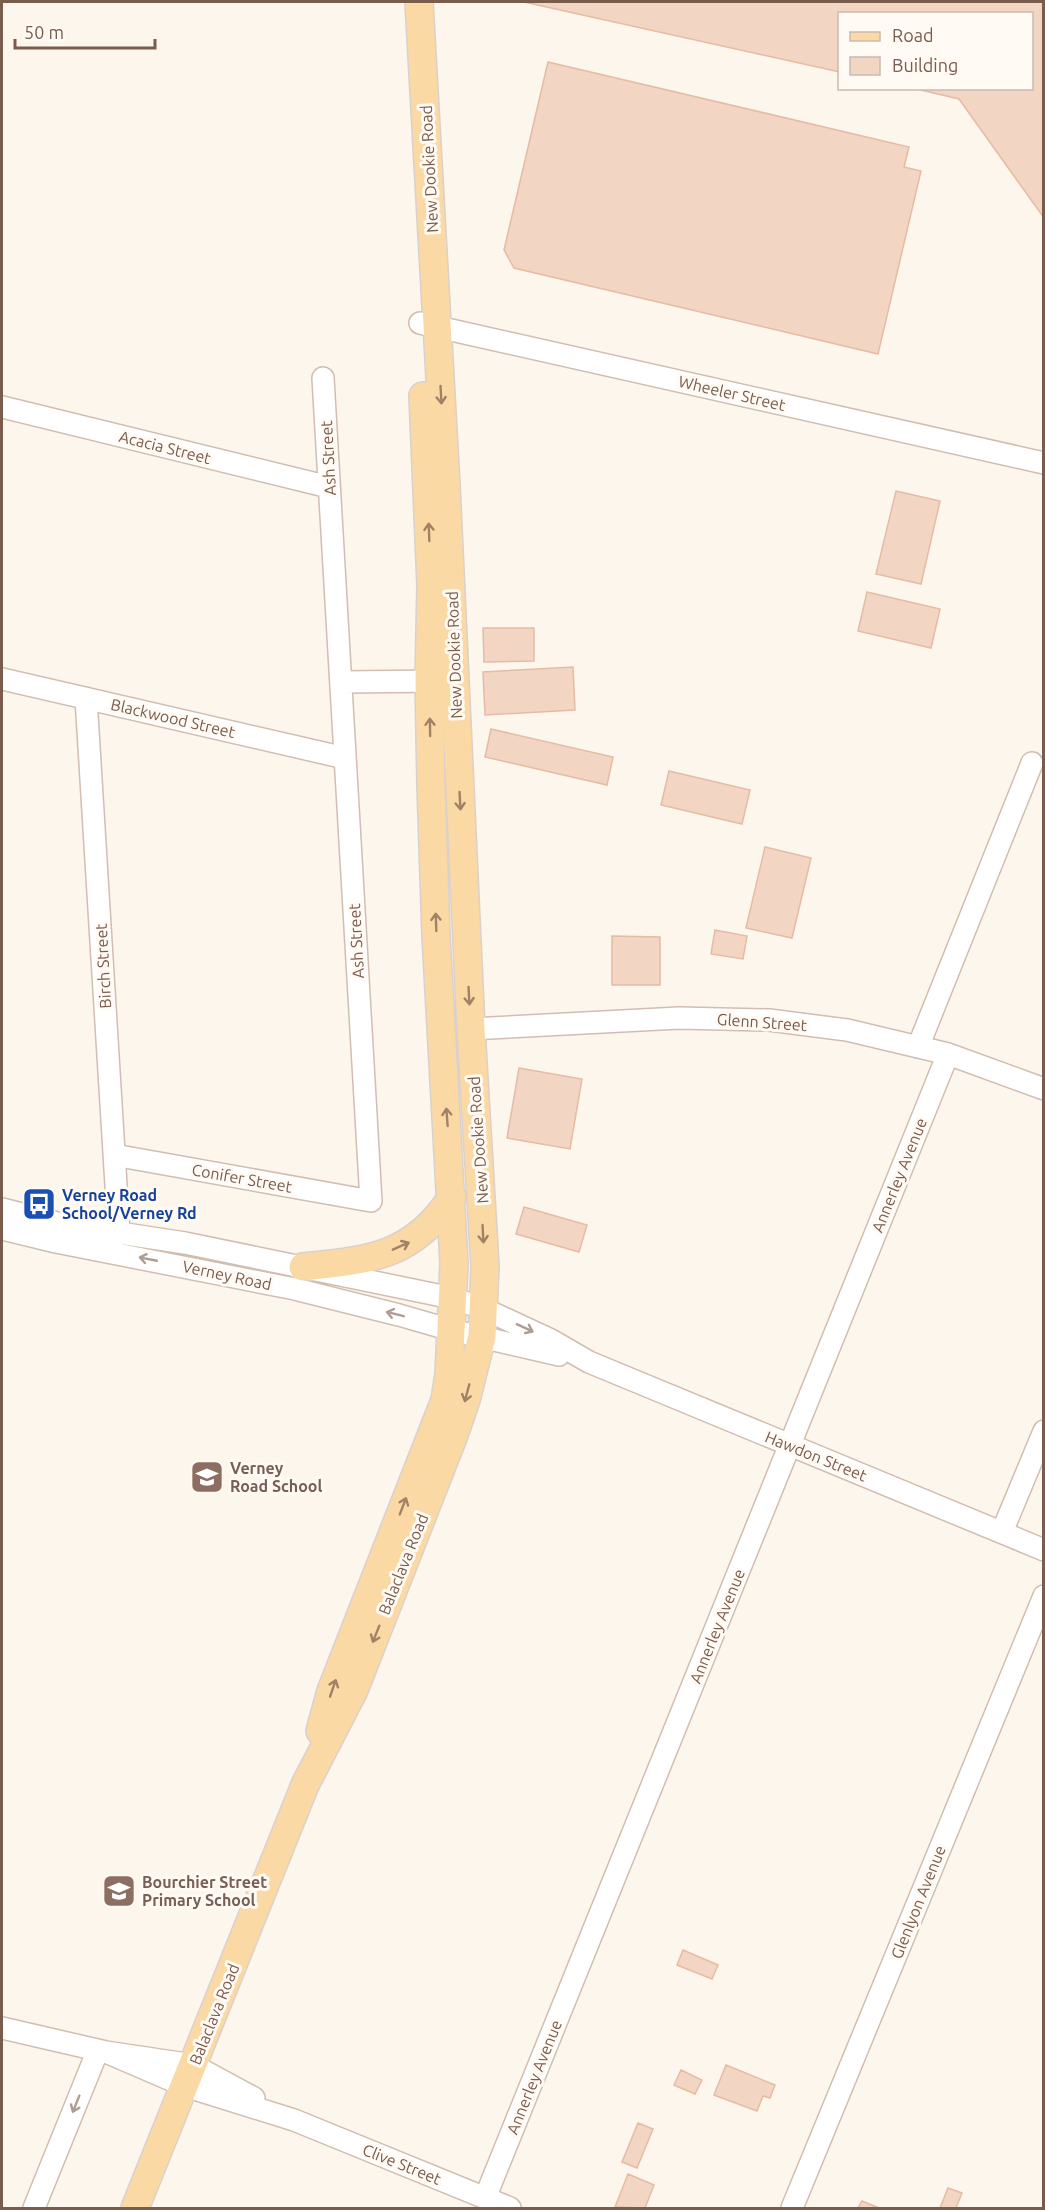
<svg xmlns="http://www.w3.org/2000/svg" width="1045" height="2210" font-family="Ubuntu,sans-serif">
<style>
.building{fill:#f3d5c3;stroke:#e6bba3;stroke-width:1.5}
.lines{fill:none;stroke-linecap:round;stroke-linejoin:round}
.minor-casing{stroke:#d1beb0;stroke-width:24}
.major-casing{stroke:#dad1cd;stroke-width:30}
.minor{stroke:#fff;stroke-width:21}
.major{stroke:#fbd9a5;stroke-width:27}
.oneway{stroke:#a18267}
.oneway2{stroke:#af9d94}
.labels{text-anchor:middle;stroke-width:6;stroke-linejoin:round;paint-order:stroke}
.street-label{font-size:16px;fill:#7a5c4d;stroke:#fffaf3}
.transit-label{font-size:16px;font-weight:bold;fill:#164399;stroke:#fffaf3;text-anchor:start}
.education-label{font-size:16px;font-weight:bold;fill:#785e54;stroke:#fffaf3;text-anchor:start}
</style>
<rect width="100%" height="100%" fill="#fdf6ec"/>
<path class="building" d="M 524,2 L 1044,2 L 1044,218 L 959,99 L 912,88 L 1032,88 L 1032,14 L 840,14 L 840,72 Z
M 548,62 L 909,147 L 904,167 L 921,171 L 878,354 L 514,268 L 504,250 Z
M 896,491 L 940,501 L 921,584 L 876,574 Z
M 867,592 L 940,609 L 931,648 L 858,631 Z
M 483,628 L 534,628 L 534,661 L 484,662 Z
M 573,667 L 575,710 L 485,715 L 483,672 Z
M 491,729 L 613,757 L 607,785 L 485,757 Z
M 669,771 L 750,790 L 742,824 L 661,805 Z
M 765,847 L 811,858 L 792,938 L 746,928 Z
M 715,930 L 747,936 L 743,959 L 711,954 Z
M 612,936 L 660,937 L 660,985 L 612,985 Z
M 519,1068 L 582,1079 L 570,1149 L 507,1138 Z
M 524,1207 L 587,1225 L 579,1252 L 516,1234 Z
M 683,1950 L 718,1965 L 712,1979 L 677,1965 Z
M 726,2065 L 775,2085 L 770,2098 L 763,2096 L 757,2111 L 714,2095 Z
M 681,2070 L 702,2080 L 695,2094 L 674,2085 Z
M 638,2123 L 653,2129 L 637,2168 L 622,2162 Z
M 628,2174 L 654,2185 L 645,2208 L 615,2207 Z
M 948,2188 L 962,2193 L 956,2208 L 940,2208 Z
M 862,2201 L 879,2208 L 858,2208 Z"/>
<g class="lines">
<g class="minor-casing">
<path id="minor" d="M 420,323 L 1044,463
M 2,407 L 329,487
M 2,679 L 345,758
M 341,682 L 442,681
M 86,698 L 119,1234
M 471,1029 L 679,1018 L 769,1020 L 847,1030 L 948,1054 L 1044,1089
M 918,1047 L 1032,763
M 114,1155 L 371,1201 L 323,378
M 2,1209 L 61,1224 L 185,1243 L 452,1298 L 482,1308 L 551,1340 L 589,1362 L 1044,1550
M 2,1229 L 56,1242 L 295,1289 L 399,1315 L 451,1330 L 559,1355
M 1002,1532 L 1044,1431
M 2,2028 L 106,2052 L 193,2065 L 254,2098
M 106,2052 L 185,2086 L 294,2120 L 510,2208
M 485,2198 L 948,1054
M 34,2208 L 98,2050
M 792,2208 L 1044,1596"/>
</g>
<g class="major-casing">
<path id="major" d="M 303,1267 C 369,1260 413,1257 452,1197
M 320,1731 L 331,1691 L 445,1400 L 449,1374 L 454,1263 L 436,936 L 431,785 L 429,681 L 431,585 L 423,396
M 135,2208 L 305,1785 L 354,1690 L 454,1435 L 466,1400 L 482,1336 L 485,1266 L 471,1029 L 446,485 L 419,2"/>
</g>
<use href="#minor" class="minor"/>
<use href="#major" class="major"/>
</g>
<defs><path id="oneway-shaft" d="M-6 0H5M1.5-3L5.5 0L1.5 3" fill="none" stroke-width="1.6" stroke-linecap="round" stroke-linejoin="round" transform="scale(1.5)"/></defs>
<g class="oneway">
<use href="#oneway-shaft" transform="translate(441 395) rotate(87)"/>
<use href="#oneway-shaft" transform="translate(429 532) rotate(-92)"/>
<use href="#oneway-shaft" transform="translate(430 727) rotate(-91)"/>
<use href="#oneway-shaft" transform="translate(460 801) rotate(87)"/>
<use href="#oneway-shaft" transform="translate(436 922) rotate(-92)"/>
<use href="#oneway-shaft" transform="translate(469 996) rotate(87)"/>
<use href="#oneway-shaft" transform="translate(447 1117) rotate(-94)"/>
<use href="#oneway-shaft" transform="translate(483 1234) rotate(87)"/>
<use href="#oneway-shaft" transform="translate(401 1246) rotate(-24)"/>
<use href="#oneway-shaft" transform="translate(467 1393) rotate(105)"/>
<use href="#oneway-shaft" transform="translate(403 1506) rotate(-69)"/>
<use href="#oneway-shaft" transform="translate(376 1634) rotate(112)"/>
<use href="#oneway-shaft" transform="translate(333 1688) rotate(-71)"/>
</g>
<g class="oneway2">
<use href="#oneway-shaft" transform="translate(148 1259) rotate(-169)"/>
<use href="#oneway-shaft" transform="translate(395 1314) rotate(-166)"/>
<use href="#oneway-shaft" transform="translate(525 1328) rotate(25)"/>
<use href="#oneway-shaft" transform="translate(76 2104) rotate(112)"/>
</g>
<defs>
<g id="bus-square" transform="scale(1.725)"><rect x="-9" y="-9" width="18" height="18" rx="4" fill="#1a4fb4" stroke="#fffaf3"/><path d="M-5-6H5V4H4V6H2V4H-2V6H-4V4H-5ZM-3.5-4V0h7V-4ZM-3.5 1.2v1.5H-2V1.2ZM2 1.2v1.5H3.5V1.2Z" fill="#fff"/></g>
<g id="school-square" transform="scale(1.725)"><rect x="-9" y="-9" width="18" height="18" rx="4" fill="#8d6e63" stroke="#fffaf3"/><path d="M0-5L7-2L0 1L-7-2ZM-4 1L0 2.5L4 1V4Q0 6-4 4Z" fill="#fff"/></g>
</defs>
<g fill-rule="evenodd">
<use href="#bus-square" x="39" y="1204"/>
<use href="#school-square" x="207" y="1477"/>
<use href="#school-square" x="119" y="1891"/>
</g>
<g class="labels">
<g class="street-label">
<text transform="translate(429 169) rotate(-93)" y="6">New Dookie Road</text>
<text transform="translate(732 393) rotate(13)" y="6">Wheeler Street</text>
<text transform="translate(165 447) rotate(14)" y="6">Acacia Street</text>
<text transform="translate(328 458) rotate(-93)" y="6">Ash Street</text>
<text transform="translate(454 655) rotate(-92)" y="6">New Dookie Road</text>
<text transform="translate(173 718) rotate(13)" y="6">Blackwood Street</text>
<text transform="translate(356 941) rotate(-93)" y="6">Ash Street</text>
<text transform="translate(103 966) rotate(-93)" y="6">Birch Street</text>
<text transform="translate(762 1022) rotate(4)" y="6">Glenn Street</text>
<text transform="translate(478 1140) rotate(-94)" y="6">New Dookie Road</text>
<text transform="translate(899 1175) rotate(-68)" y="6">Annerley Avenue</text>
<text transform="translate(242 1178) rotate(10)" y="6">Conifer Street</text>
<text transform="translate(227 1275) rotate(12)" y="6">Verney Road</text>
<text transform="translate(816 1456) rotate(22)" y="6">Hawdon Street</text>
<text transform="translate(403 1564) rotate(-68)" y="6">Balaclava Road</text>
<text transform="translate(717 1626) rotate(-68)" y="6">Annerley Avenue</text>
<text transform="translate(918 1902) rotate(-68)" y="6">Glenlyon Avenue</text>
<text transform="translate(214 2014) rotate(-68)" y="6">Balaclava Road</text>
<text transform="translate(534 2077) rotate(-68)" y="6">Annerley Avenue</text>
<text transform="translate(402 2164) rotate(22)" y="6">Clive Street</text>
</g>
<g class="transit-label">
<text x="62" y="1201">Verney Road<tspan x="62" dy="18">School/Verney Rd</tspan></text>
</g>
<g class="education-label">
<text x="230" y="1474">Verney<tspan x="230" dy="18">Road School</tspan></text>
<text x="142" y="1888">Bourchier Street<tspan x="142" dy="18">Primary School</tspan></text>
</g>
</g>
<rect width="1045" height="2210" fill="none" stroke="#7a5c4d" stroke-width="6"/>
<rect x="838" y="12" width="195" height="78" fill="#fffaf3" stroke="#cabbb1" stroke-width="1.5"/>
<rect x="850" y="32" width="30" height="9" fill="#fbd9a5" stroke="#cabbb1" stroke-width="1.5"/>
<text x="892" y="42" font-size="18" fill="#7a5c4d">Road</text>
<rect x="850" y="57" width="30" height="18" fill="#f3d5c3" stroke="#cabbb1" stroke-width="1.5"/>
<text x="892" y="72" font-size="18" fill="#7a5c4d">Building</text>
<path d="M15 39v9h140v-9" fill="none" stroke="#7a5c4d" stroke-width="3"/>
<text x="24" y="39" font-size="18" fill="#7a5c4d" stroke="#fffaf3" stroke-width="4.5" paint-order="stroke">50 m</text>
</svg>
